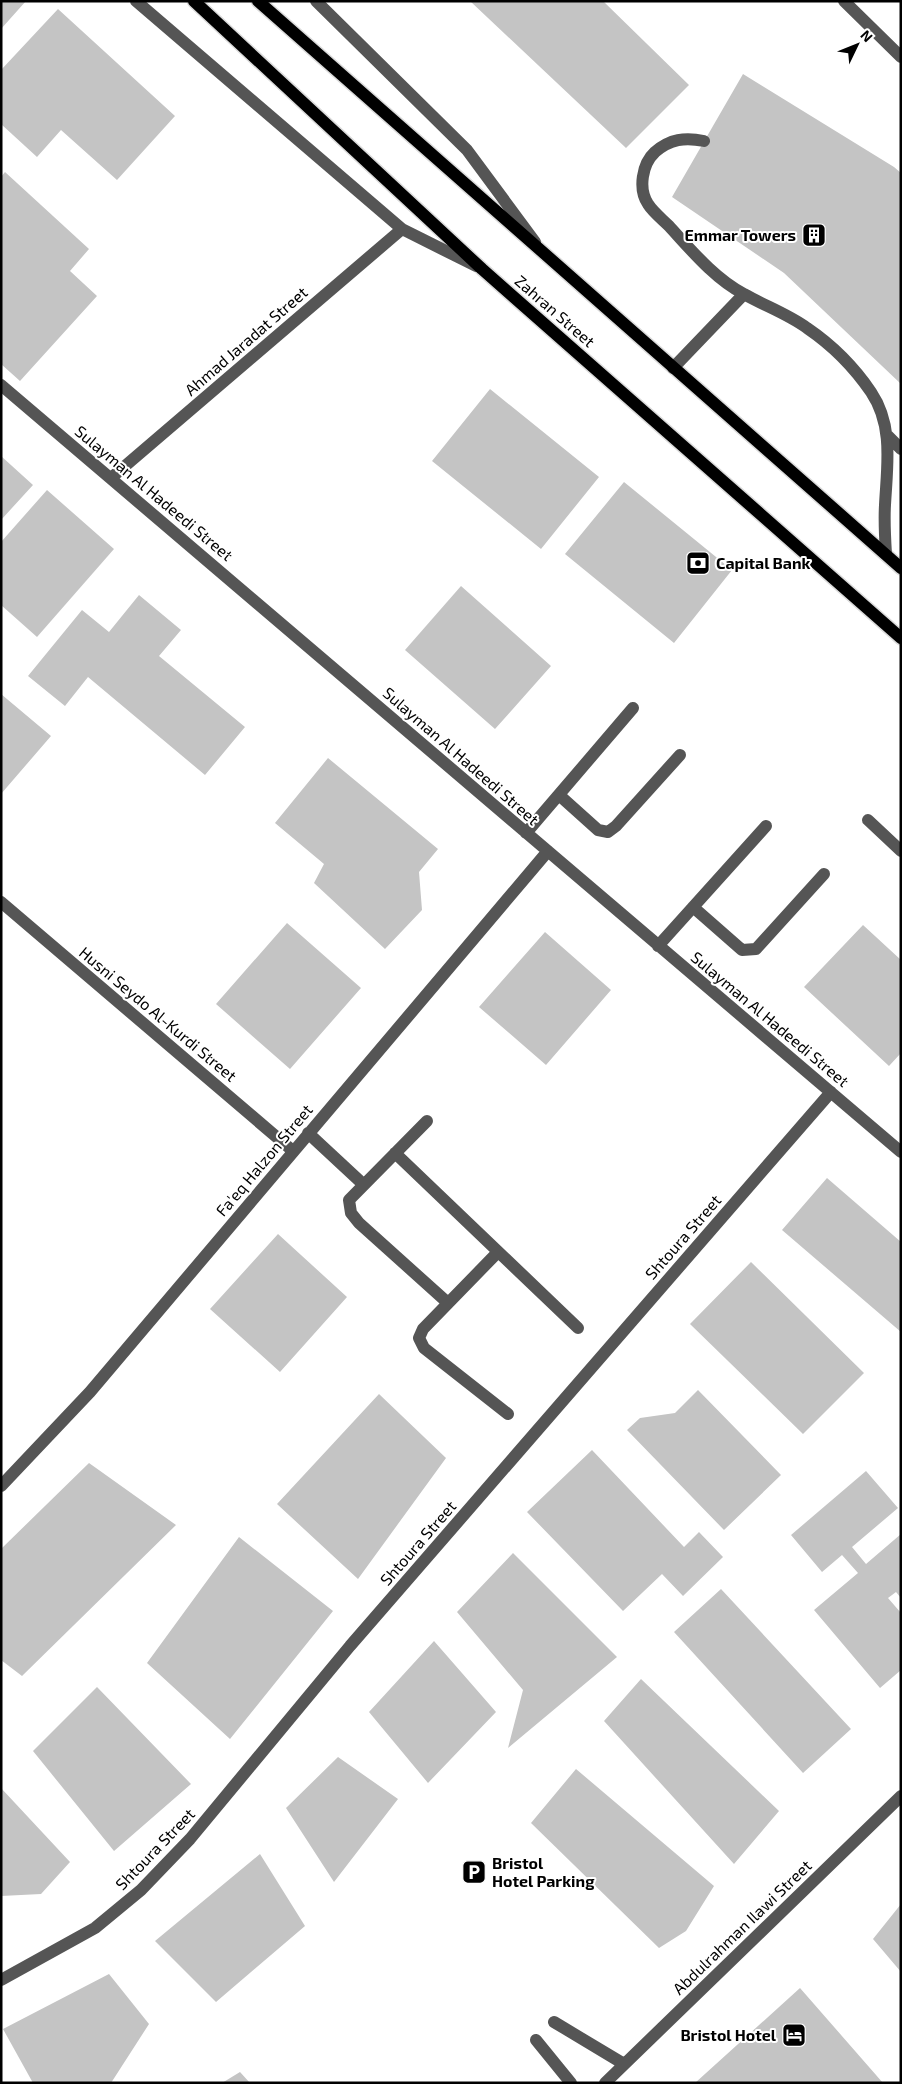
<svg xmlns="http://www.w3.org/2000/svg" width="902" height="2084" font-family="'Exo 2',sans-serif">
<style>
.building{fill:#c4c4c4}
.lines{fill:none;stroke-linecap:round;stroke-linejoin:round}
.major-casing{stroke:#dbdbdb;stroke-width:15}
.minor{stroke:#555;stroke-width:12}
.major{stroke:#000;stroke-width:12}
.labels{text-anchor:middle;stroke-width:4;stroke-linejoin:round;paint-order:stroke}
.poi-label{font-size:16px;font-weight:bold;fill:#000;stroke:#fff;text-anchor:end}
.street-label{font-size:16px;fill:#000;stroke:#fff}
</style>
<rect width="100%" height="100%" fill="#fff"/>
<path class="building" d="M 1,1 L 26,1 L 1,29 Z
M 470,1 L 603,1 L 689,85 L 626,148 Z
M 58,9 L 175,116 L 117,180 L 61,130 L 37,157 L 1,124 L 1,70 Z
M 743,74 L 894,167 L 901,173 L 901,384 L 784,273 L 672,197 Z
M 5,172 L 89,249 L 70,271 L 97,296 L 20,381 L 1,364 L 1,177 Z
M 490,389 L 599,477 L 541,549 L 432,461 Z
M 1,456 L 33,485 L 1,520 Z
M 624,482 L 732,570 L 674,643 L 565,554 Z
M 47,490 L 114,549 L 37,637 L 1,605 L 1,542 Z
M 461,586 L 551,666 L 495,729 L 405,650 Z
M 139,595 L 181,630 L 159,656 L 245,727 L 205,775 L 88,677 L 65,706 L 28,676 L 82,610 L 109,632 Z
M 1,694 L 51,736 L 1,794 Z
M 328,758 L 438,849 L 419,872 L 422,910 L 385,949 L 314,883 L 324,864 L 275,823 Z
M 287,923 L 361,988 L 290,1069 L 216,1004 Z
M 863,925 L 901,960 L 901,1053 L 889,1066 L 804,987 Z
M 545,932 L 611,990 L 546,1065 L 479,1007 Z
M 827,1178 L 901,1242 L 901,1332 L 782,1230 Z
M 278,1234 L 347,1297 L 280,1372 L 210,1309 Z
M 751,1262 L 864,1373 L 803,1434 L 690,1324 Z
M 698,1390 L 781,1475 L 724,1530 L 627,1430 L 640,1418 L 675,1413 Z
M 379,1394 L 446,1458 L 358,1579 L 277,1504 Z
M 592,1450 L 684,1547 L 699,1532 L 723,1557 L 683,1596 L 662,1574 L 623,1611 L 527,1512 Z
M 89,1463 L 176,1525 L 22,1676 L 1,1660 L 1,1549 Z
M 866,1471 L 898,1508 L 852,1547 L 866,1564 L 901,1534 L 901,1598 L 896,1592 L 888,1598 L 901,1613 L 901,1670 L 880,1688 L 814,1610 L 858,1573 L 842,1555 L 822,1572 L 791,1535 Z
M 239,1537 L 333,1611 L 230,1739 L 147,1663 Z
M 513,1553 L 617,1657 L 508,1748 L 523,1690 L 457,1612 Z
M 721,1589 L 851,1729 L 803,1773 L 674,1632 Z
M 434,1641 L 496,1712 L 428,1783 L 369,1712 Z
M 641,1679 L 779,1811 L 734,1864 L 604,1721 Z
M 97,1687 L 191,1784 L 114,1851 L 33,1751 Z
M 338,1757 L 398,1799 L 334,1882 L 286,1808 Z
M 576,1769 L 714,1886 L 686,1931 L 659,1948 L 531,1823 Z
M 1,1788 L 70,1862 L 41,1894 L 1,1896 Z
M 260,1854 L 305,1926 L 216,2002 L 155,1941 Z
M 901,1904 L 901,1972 L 873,1939 Z
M 109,1974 L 149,2024 L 111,2083 L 33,2083 L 3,2029 Z
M 800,1988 L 883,2083 L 695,2083 Z
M 240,2072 L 250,2083 L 222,2083 Z"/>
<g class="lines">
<g class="major-casing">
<path id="major" d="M 194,1 L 482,269 L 901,638
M 258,1 L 901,568"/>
</g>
<path class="minor" d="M 136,1 L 402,229 L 476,266
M 316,1 L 467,150 L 535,242
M 844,1 L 901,57
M 704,141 C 685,137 670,139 655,152 C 642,164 638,189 648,204 C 653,212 662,219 669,226 C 691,250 715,279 744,294 C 765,306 788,314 807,328 C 832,345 854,367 871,392 C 894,426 887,466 885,505 C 884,521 885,538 886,554
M 673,368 L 744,294
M 1,385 L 901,1152
M 888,436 L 901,449
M 111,478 L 402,229
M 559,795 L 598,830 L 608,832 L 616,826 L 680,755
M 868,820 L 901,851
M 526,833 L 633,708
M 1,902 L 293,1151
M 693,907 L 742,950 L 756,949 L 824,874
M 658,946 L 766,826
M 427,1121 L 349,1200 L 351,1213 L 359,1223 L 448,1303
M 308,1133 L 364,1185
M 395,1153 L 578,1328
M 498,1252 L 423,1329 L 419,1338 L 424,1348 L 508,1414
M 1,1486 L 90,1392 L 548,851
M 1,1980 L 95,1928 L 141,1890 L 190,1839 L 350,1646 L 831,1092
M 554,2022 L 624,2064
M 536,2040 L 571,2083
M 605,2083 L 901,1796"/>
<use href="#major" class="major"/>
</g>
<defs>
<g id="building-square" transform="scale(1.25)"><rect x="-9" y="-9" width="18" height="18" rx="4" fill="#000" stroke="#fff"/><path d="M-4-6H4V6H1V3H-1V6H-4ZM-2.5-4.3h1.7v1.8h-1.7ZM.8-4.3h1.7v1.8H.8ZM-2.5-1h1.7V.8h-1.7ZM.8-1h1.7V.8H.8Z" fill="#fff"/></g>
<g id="bank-square" transform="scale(1.25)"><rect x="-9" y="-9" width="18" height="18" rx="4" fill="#000" stroke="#fff"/><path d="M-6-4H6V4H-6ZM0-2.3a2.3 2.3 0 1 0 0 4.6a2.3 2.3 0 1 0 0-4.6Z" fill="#fff"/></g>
<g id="parking-square" transform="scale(1.25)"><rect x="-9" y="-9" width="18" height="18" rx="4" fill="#000" stroke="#fff"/><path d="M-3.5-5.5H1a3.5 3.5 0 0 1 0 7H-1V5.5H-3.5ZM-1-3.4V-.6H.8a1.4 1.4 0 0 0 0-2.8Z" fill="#fff"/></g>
<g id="hotel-square" transform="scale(1.25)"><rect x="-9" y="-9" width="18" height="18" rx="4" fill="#000" stroke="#fff"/><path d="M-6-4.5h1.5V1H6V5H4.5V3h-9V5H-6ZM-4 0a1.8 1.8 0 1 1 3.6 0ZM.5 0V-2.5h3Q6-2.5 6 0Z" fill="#fff"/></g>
</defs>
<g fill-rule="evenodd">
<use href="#building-square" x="814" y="235"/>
<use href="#bank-square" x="698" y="563"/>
<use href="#parking-square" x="474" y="1872"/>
<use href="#hotel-square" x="794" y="2035"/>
</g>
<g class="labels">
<g class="poi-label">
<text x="796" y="241">Emmar Towers</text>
<text x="716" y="569" text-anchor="start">Capital Bank</text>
<text x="492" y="1869" text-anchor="start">Bristol<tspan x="492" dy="18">Hotel Parking</tspan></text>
<text x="776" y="2041">Bristol Hotel</text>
</g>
<g class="street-label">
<text transform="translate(555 311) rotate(41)" y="6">Zahran Street</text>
<text transform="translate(246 341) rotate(-41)" y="6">Ahmad Jaradat Street</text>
<text transform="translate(154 493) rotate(40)" y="6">Sulayman Al Hadeedi Street</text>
<text transform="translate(461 756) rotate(41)" y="6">Sulayman Al Hadeedi Street</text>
<text transform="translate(158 1014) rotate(40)" y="6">Husni Seydo Al-Kurdi Street</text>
<text transform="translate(770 1019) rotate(40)" y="6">Sulayman Al Hadeedi Street</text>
<text transform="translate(264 1160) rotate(-50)" y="6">Fa'eq Halzon Street</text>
<text transform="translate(683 1237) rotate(-49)" y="6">Shtoura Street</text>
<text transform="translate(418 1543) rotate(-49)" y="6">Shtoura Street</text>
<text transform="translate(155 1849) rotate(-46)" y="6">Shtoura Street</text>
<text transform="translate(742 1927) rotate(-44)" y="6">Abdulrahman Ilawi Street</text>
</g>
</g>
<rect width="902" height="2084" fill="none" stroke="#000000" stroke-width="5"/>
<g transform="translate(857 45) rotate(47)" stroke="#ffffff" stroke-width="4" paint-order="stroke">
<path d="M0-4L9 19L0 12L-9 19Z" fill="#000000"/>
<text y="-8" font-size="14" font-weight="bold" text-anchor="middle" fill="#000000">N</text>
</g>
</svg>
